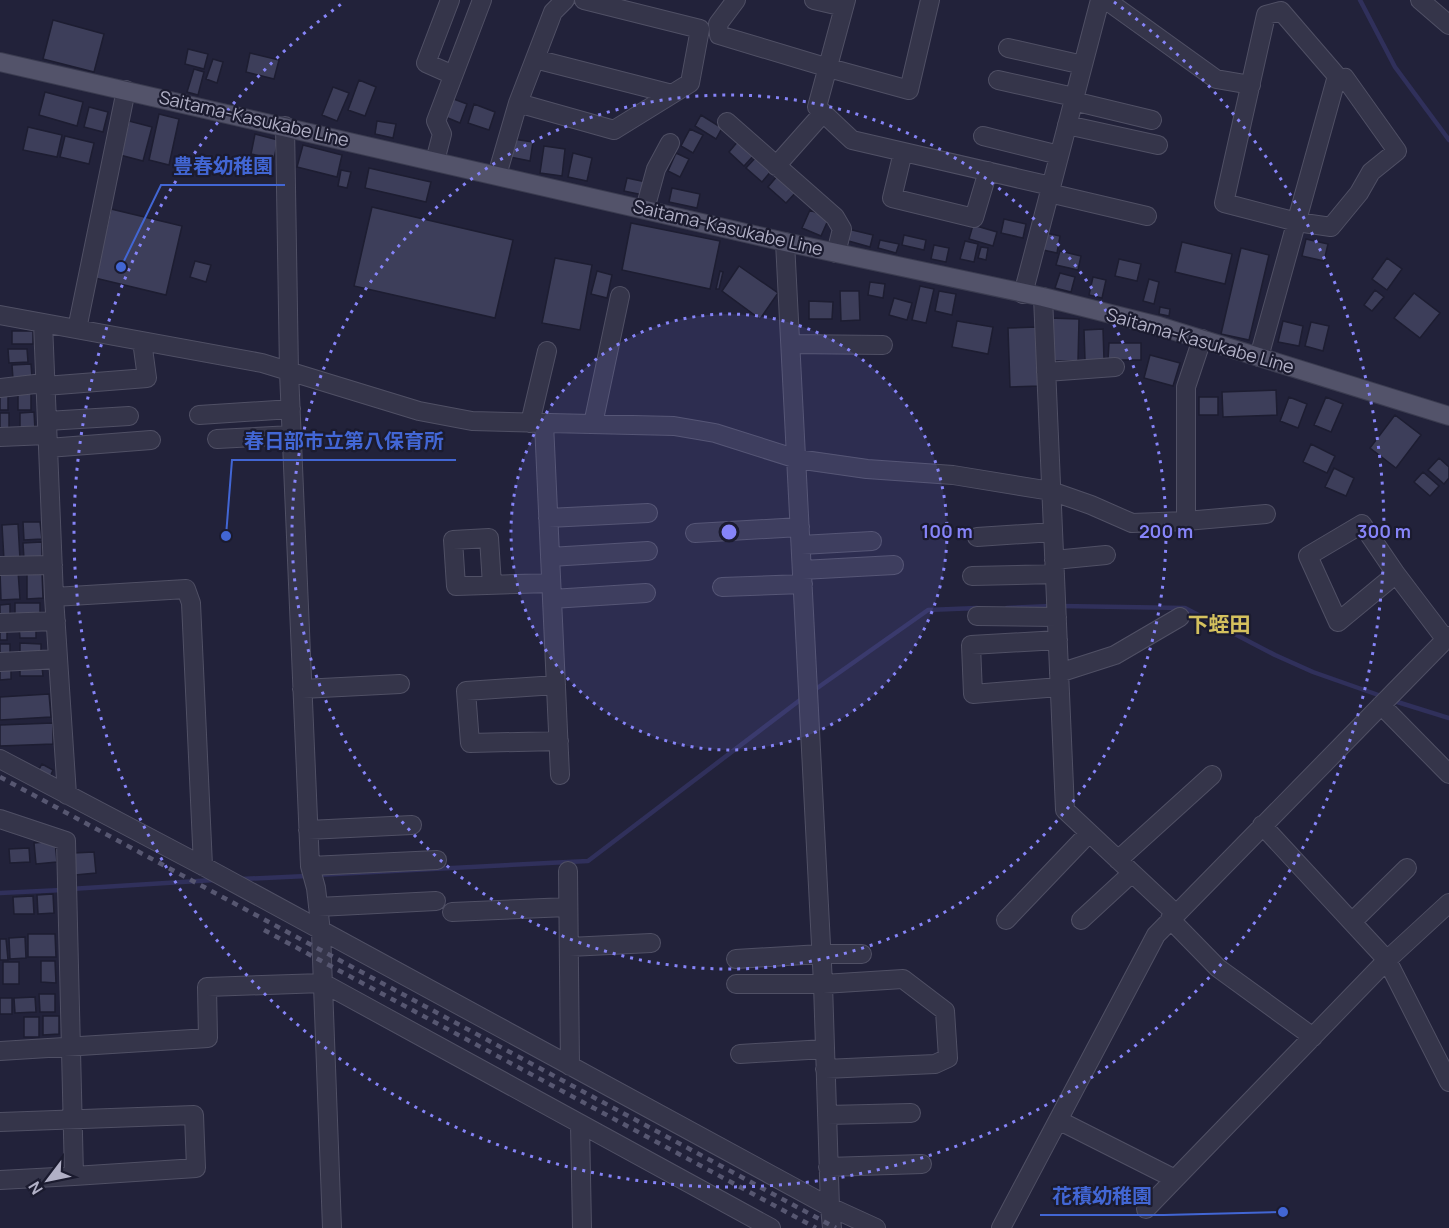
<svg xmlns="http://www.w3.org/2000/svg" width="1449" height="1228" font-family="Manrope,'Noto Sans JP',sans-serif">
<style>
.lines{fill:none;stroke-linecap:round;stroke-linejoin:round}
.stream{stroke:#30305b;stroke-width:4.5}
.building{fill:#3d3e5a;stroke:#1d1d31;stroke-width:1.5}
.minor-casing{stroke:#505065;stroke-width:20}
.major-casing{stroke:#3b3c50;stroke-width:20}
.minor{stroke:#35354a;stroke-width:18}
.major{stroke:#53536a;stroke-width:18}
.rail{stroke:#575771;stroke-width:4.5;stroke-dasharray:6 6;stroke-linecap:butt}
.ring{fill:none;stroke:#8684f8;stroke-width:3;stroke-dasharray:3 6}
.labels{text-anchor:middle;stroke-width:4.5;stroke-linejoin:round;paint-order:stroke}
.street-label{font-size:18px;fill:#b1b0c6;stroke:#1b1b2f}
.quarter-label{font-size:21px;font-weight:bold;fill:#d4c15e;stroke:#1b1b2f}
.centre{fill:#8684f8;stroke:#1b1b2f;stroke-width:3}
.ring-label{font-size:18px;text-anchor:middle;font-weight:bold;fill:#8684f8;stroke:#1b1b2f;stroke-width:4.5;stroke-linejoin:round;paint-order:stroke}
.leader{fill:none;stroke:#4266d4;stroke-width:2}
.callout-dot{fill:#4266d4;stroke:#1b1b2f;stroke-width:2}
.callout-label{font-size:20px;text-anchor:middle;font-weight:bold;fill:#4266d4;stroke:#1b1b2f;stroke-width:4.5;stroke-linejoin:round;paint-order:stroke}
</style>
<rect width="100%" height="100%" fill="#22223a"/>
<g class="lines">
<path class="stream" d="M 1360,0 L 1395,67 L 1449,140
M 1061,606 L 1185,608 L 1275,655 L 1313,672 L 1384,697
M 1007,608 L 1052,606
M 813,691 L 928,610 L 977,608
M 1391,700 L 1449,718
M 316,875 L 588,861 L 804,697
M 241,879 L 307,876
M 70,889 L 214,880
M 0,893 L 62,890"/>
</g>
<path class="building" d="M 53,20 L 104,34 L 94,72 L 43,59 Z
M 188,49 L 208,54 L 204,69 L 185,64 Z
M 250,53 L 279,60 L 274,79 L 246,72 Z
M 213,59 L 223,62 L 217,83 L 206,79 Z
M 194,69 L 204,72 L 198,95 L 187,92 Z
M 359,80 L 376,87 L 365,116 L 348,110 Z
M 333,87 L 349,93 L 337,121 L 322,115 Z
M 45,92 L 83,102 L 77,126 L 39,115 Z
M 451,98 L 467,104 L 460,123 L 443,116 Z
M 474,104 L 495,112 L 489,130 L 468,123 Z
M 89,107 L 108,112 L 103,132 L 84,127 Z
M 159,114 L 179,119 L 169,165 L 149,160 Z
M 701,115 L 722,128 L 716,139 L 695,126 Z
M 129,121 L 152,127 L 143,161 L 120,155 Z
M 377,121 L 396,124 L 393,138 L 375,134 Z
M 28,127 L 62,135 L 57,157 L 23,150 Z
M 690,129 L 703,135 L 693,153 L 681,146 Z
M 255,134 L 278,140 L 274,159 L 251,154 Z
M 65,136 L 94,143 L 89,164 L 60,157 Z
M 513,139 L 533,142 L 530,161 L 510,157 Z
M 739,140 L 755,154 L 744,166 L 729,152 Z
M 303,145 L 342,155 L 337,177 L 297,167 Z
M 544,146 L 565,149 L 562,176 L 540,173 Z
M 573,153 L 592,158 L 587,181 L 568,177 Z
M 676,153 L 689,159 L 680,177 L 668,171 Z
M 757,156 L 772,170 L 762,182 L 746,168 Z
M 369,168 L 431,182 L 426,202 L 365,188 Z
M 341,170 L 351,172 L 347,188 L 338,186 Z
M 778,175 L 797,191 L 786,203 L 768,187 Z
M 627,178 L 646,182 L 643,195 L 624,191 Z
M 672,188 L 700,194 L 697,208 L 669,202 Z
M 372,207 L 513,240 L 495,318 L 354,286 Z
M 111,209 L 182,226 L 166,295 L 95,278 Z
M 810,210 L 829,218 L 821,236 L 802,228 Z
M 1004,219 L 1026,224 L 1023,238 L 1001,233 Z
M 631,223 L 720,241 L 710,289 L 622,270 Z
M 973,225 L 997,232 L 993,246 L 969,239 Z
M 848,229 L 873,235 L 870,247 L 845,240 Z
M 1046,233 L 1060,236 L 1057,253 L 1043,250 Z
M 904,235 L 926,240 L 924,250 L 902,245 Z
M 1306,239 L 1328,244 L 1324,261 L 1302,256 Z
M 880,240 L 899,244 L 896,253 L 878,248 Z
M 965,241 L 978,244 L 974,262 L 960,259 Z
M 1182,242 L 1232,254 L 1225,284 L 1175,272 Z
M 934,245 L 949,248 L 946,262 L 931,259 Z
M 981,247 L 988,248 L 986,260 L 978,258 Z
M 1241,248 L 1269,255 L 1249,340 L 1221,334 Z
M 1060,251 L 1081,256 L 1078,270 L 1056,265 Z
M 555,258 L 592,265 L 580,330 L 542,323 Z
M 1387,258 L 1402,269 L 1387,290 L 1372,279 Z
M 1119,259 L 1141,264 L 1137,281 L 1115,276 Z
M 195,261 L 211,265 L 206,282 L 190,277 Z
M 739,266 L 778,293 L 760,319 L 722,291 Z
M 597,271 L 612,275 L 607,298 L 591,294 Z
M 720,271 L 723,272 L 719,289 L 716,289 Z
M 1060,273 L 1075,277 L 1071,292 L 1055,288 Z
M 1093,277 L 1106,280 L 1102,298 L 1089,295 Z
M 1149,279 L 1159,282 L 1154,304 L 1143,301 Z
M 870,282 L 885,284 L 883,298 L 868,295 Z
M 920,286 L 934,289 L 926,323 L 912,320 Z
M 1375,290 L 1384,297 L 1372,311 L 1364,305 Z
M 840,291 L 859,291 L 860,320 L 841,321 Z
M 939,291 L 956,294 L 952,315 L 935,311 Z
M 1414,293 L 1440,313 L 1420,338 L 1394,318 Z
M 894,298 L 912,303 L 907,320 L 889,315 Z
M 809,301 L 833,302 L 832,319 L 809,319 Z
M 1160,307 L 1170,309 L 1169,316 L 1159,314 Z
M 1049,318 L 1079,319 L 1078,361 L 1048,361 Z
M 957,321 L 993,327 L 988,354 L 952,347 Z
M 1283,321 L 1303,326 L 1299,346 L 1278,342 Z
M 1311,322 L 1329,326 L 1323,351 L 1305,346 Z
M 1038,327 L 1040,386 L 1010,387 L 1008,328 Z
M 1103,329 L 1104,360 L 1085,360 L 1084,330 Z
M 12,331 L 33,331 L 33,344 L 12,344 Z
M 1109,343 L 1141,343 L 1141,360 L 1108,360 Z
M 8,349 L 27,349 L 28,362 L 9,363 Z
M 1150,355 L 1180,363 L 1173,386 L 1144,378 Z
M 31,364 L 32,378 L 13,379 L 12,365 Z
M 1276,390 L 1277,415 L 1223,417 L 1222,392 Z
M 31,391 L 31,410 L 18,410 L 18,392 Z
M 0,396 L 8,396 L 8,410 L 0,410 Z
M 1199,397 L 1218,397 L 1218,415 L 1199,415 Z
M 1289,397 L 1307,404 L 1298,428 L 1280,421 Z
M 1326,397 L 1343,404 L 1331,432 L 1314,425 Z
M 34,412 L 35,430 L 20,430 L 20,413 Z
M 0,413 L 9,413 L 9,428 L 0,429 Z
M 1395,415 L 1421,435 L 1396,468 L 1370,448 Z
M 1311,444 L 1335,456 L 1327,473 L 1303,462 Z
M 1439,458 L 1449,467 L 1449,478 L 1444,484 L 1428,470 Z
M 1334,468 L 1354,478 L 1346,496 L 1325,487 Z
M 1423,472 L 1439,486 L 1430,496 L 1414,482 Z
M 23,522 L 40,522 L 42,539 L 24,540 Z
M 18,524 L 20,559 L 4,560 L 2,525 Z
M 42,542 L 42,559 L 24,559 L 23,543 Z
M 18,571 L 20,599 L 1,600 L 0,572 Z
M 42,572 L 43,598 L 27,599 L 27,573 Z
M 15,603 L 40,603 L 40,615 L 15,615 Z
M 10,604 L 10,615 L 0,615 L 0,605 Z
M 19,626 L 36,626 L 36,638 L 20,638 Z
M 0,628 L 7,628 L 7,640 L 0,640 Z
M 20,643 L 41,644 L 41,655 L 20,654 Z
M 0,644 L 10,644 L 10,656 L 0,656 Z
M 0,667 L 11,667 L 11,679 L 0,680 Z
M 20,667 L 42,667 L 43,676 L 20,676 Z
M 49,694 L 51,717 L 0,720 L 0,697 Z
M 53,723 L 53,744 L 0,746 L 0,725 Z
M 42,764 L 53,770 L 50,777 L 38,771 Z
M 55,841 L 57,862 L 36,864 L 34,843 Z
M 29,848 L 30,862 L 10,863 L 9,849 Z
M 94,852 L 96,873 L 75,875 L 73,853 Z
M 53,894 L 54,913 L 38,914 L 37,895 Z
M 33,896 L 34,914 L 14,914 L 13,897 Z
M 28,934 L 55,934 L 56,957 L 28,957 Z
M 25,937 L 26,958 L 10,959 L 9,938 Z
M 0,939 L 6,939 L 8,960 L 0,960 Z
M 41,961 L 55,961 L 56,983 L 41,982 Z
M 3,962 L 19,962 L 19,984 L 3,984 Z
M 39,994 L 55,994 L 55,1012 L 40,1012 Z
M 35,997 L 36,1012 L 15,1013 L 14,998 Z
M 0,998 L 12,998 L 12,1014 L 0,1014 Z
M 43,1016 L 59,1016 L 59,1034 L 43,1035 Z
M 24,1017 L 39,1017 L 39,1037 L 24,1037 Z"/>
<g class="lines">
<g class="minor-casing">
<path id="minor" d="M 450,0 L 426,63 L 453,75
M 736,0 L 718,24 L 719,35 L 829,68 L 909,90 L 930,0
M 814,0 L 844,7
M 846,0 L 817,107 L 852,140 L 1051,186
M 1106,0 L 1216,79 L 1251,85
M 1420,0 L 1449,25
M 1008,48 L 1083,65
M 535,59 L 672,94
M 998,80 L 1074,97
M 1073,101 L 1152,120
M 518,103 L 614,130 L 690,83 L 700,29 L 584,0
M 727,122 L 835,217 L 842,229 L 836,253
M 1067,125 L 1158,145
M 285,126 L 289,372 L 310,866 L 316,888 L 321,932 L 332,1228
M 983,136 L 1059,155
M 903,152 L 892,198 L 974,218 L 988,171
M 435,161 L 442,134 L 436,121 L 482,0
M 776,166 L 823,113
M 497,175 L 518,103 L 553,12 L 565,0
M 1049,193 L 1147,216
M 645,209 L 656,169 L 670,143
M 785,242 L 823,984 L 830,1207 L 832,1228
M 1023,294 L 1100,0
M 1043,297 L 1065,810 L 1175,913
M 0,315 L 262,363 L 419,411 L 472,421 L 674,426 L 715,433 L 797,459 L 867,469 L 953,475 L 1051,491 L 1091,505 L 1132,523 L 1186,521 L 1266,514
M 43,323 L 54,597 L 67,795
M 77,329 L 126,90
M 791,344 L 883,345
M 1259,357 L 1337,76 L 1281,11 L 1266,15 L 1224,203 L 1297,222 L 1331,227 L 1359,193 L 1371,172 L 1397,151 L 1345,78 L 1336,81
M 1046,372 L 1115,367
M 0,388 L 35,384 L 45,386 L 147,378 L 142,341
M 199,415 L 291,409
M 47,421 L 129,416
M 530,423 L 547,351
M 544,423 L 560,775
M 593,424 L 620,296
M 0,437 L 47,435
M 217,439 L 292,435
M 48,448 L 151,440
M 548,518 L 648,513
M 1186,521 L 1186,387 L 1202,339
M 695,533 L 800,527
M 977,537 L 1053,532
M 801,545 L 872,541
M 550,557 L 648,551
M 1054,560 L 1106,555
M 0,566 L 53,565
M 802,570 L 894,565
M 1396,574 L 1338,622 L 1308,556 L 1362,524 L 1396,574 L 1446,640
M 972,576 L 1055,574
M 492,585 L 489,538 L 453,540 L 456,586 L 551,583
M 722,587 L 803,584
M 54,597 L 186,589 L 191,603 L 203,866
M 552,599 L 646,593
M 977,616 L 1057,617
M 0,623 L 56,621
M 1058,640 L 971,645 L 973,694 L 1059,687
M 0,662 L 58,659
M 1059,673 L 1115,655 L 1180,617
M 556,685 L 466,691 L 470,743 L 559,741
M 302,689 L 400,684
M 1381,705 L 1449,774
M 0,759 L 203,866 L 830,1207 L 876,1228
M 0,819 L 66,841 L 74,1176 L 0,1180
M 1262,825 L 1387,960 L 1449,1082
M 308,830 L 412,825
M 1118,860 L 1212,775
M 310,866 L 437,860
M 568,871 L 570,1066
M 318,907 L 436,901
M 452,912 L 568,907
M 1170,919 L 1218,968 L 1313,1037
M 1006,920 L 1089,833
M 1081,920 L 1132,873
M 1352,922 L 1407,868
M 569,947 L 651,943
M 736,959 L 821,954 L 862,954
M 736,984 L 823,984 L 903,979 L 945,1011 L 948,1058 L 935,1064 L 825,1069
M 0,1051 L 208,1038 L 207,987 L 323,983 L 771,1228
M 740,1054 L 825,1049
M 827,1115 L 911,1113
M 1058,1120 L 1175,1179
M 0,1122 L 194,1115 L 196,1168 L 74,1176
M 580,1124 L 582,1228
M 828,1167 L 922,1164
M 1146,1209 L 1387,960 L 1449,903
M 1001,1228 L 1156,935 L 1449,636"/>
</g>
<g class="major-casing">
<path id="major" d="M 0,62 L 785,242 L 1043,297 L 1159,326 L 1449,416"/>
</g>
<use href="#minor" class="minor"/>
<use href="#major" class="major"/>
<path class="rail" d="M 0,777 L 836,1228
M 264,930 L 816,1228"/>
</g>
<circle cx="729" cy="532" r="218" fill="#8684f8" fill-opacity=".12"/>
<g class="ring">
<circle cx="729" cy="532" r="218"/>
<circle cx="729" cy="532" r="437"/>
<path d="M1114 2A655 655 0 1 1 344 2"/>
</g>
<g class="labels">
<g class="street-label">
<text transform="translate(254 119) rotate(13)" y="6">Saitama-Kasukabe Line</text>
<text transform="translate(728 228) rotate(13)" y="6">Saitama-Kasukabe Line</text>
<text transform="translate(1200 341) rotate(16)" y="6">Saitama-Kasukabe Line</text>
</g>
<g class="quarter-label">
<text x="1219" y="632">下蛭田</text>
</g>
</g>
<circle cx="729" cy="532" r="9" class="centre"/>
<g class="ring-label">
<text x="947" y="538">100 m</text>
<text x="1166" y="538">200 m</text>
<text x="1384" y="538">300 m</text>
</g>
<path class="leader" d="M121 267L161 185H285M226 536L232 460H456M1283 1212L1164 1215H1040"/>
<g class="callout-dot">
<circle cx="121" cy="267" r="6"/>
<circle cx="226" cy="536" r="6"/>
<circle cx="1283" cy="1212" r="6"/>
</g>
<g class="callout-label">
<text x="223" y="173">豊春幼稚園</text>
<text x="344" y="448">春日部市立第八保育所</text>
<text x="1102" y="1203">花積幼稚園</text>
</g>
<g transform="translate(48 1180) rotate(238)" stroke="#1b1b2f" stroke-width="4.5" paint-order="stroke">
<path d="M0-4.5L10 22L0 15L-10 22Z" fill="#b1b0c6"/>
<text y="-9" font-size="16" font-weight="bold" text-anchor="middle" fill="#b1b0c6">N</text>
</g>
</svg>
